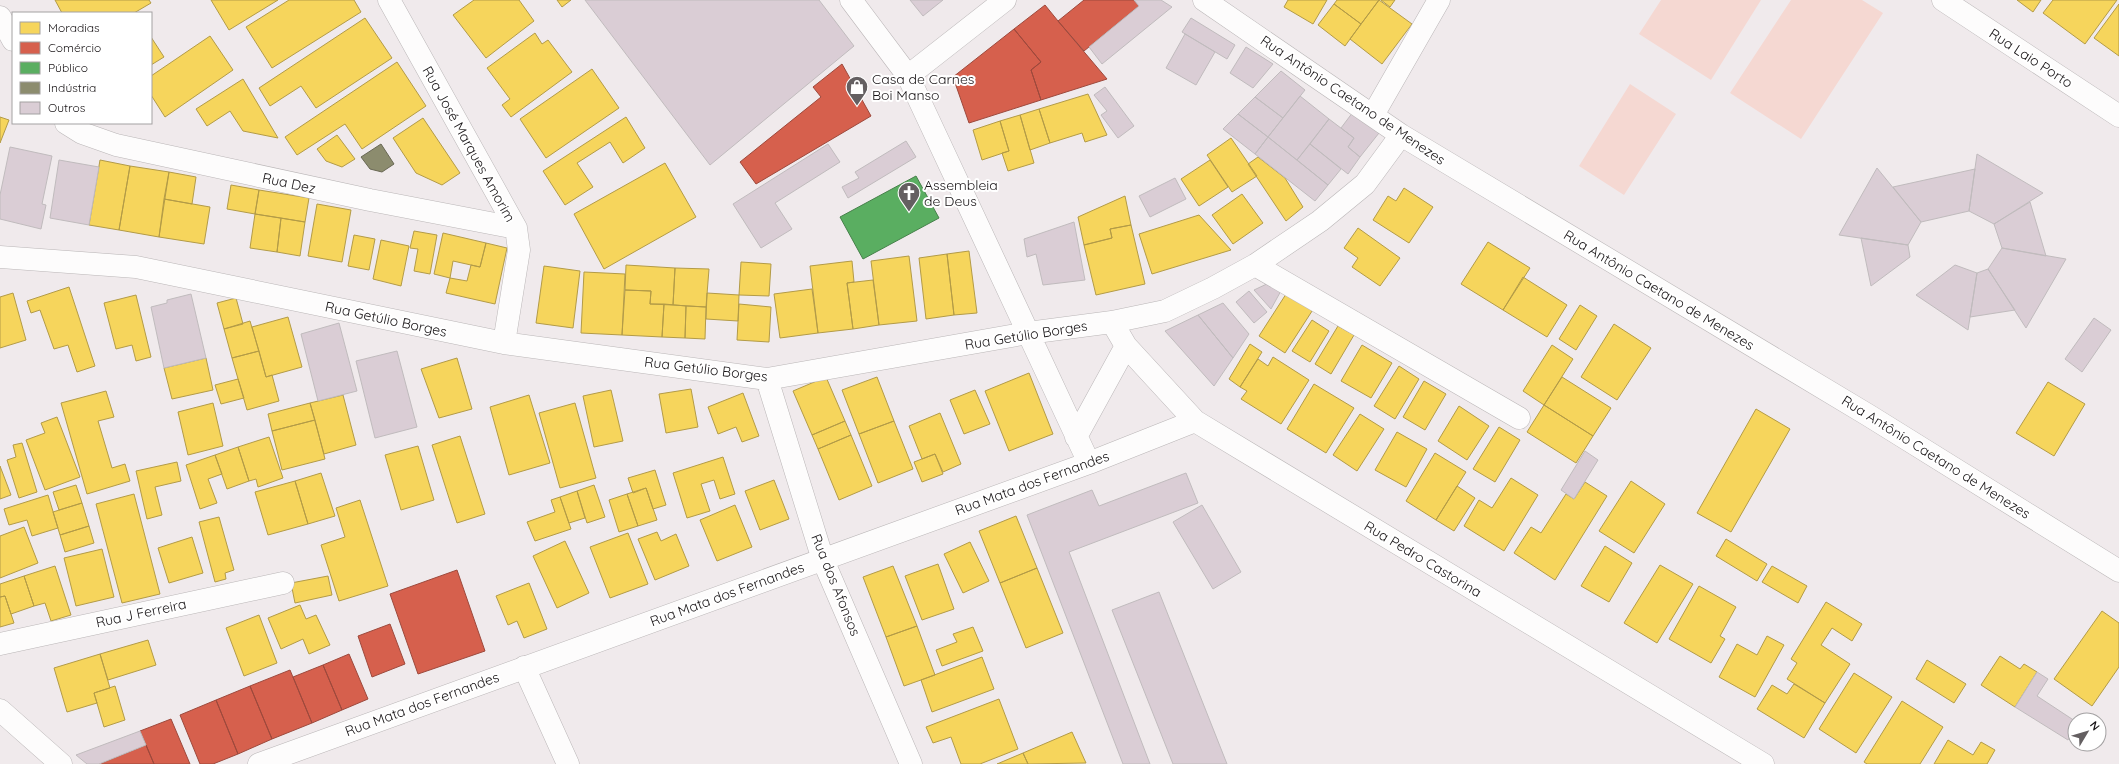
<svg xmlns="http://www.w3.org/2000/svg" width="2119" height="764" font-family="Quicksand,sans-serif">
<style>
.green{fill:#f5d8d2}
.homes{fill:#f6d55c;stroke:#b39b47}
.shops{fill:#d6604d;stroke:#9d493c}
.public{fill:#5aae61;stroke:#46804a}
.industry{fill:#8c8c6e;stroke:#696854}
.building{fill:#dacdd5;stroke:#c0bbbd}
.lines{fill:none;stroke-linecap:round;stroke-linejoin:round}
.minor-casing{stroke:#bab6b7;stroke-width:23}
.minor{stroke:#fdfcfc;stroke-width:22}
.labels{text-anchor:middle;stroke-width:4;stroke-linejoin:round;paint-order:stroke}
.street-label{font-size:14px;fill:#181416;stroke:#fff}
.poi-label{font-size:14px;fill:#181416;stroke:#fff;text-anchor:start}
</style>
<rect width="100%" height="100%" fill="#f0eaec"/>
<path class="green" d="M 1661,0 L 1761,0 L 1711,80 L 1639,34 Z
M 1791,0 L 1862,0 L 1883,13 L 1801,139 L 1730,93 Z
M 1630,84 L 1676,114 L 1624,195 L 1579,166 Z"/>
<path class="homes" d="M 55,0 L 149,0 L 151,3 L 134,13 L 62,13 Z
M 211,0 L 278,0 L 229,30 Z
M 289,0 L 354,0 L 361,12 L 272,68 L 246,27 Z
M 474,0 L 519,0 L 534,21 L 486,58 L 453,15 Z
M 557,0 L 571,0 L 562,7 Z
M 1288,0 L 1327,0 L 1313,24 L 1284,7 Z
M 1337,0 L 1379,0 L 1361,24 L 1334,4 Z
M 1379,0 L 1412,24 L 1382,64 L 1350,39 Z
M 1381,0 L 1395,0 L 1390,7 Z
M 2017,0 L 2041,0 L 2033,12 Z
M 2053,0 L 2117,0 L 2085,44 L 2043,13 Z
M 1334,4 L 1361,24 L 1345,46 L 1318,25 Z
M 2119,4 L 2119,56 L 2094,38 Z
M 365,18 L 392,58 L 316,108 L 301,86 L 270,106 L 259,88 Z
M 535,33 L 542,44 L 548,40 L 572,72 L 511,117 L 502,105 L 510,99 L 487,68 Z
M 210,36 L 233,70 L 165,117 L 151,95 L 151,76 Z
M 151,37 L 164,57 L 151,65 Z
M 397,62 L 426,106 L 362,149 L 345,124 L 297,155 L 285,137 Z
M 592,69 L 619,108 L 546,158 L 520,119 Z
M 243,79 L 278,138 L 243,131 L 230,111 L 207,126 L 196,109 Z
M 1088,94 L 1107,135 L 1085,142 L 1082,133 L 1050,143 L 1039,109 Z
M 1039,109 L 1050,143 L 1030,150 L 1020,115 Z
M 1020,115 L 1034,163 L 1008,171 L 1002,153 L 1009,151 L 1000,121 Z
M 0,117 L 9,120 L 0,143 Z
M 626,117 L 645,148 L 623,163 L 610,142 L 577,163 L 593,187 L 565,205 L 543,171 Z
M 423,118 L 460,173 L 442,185 L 416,173 L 393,138 Z
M 1000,121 L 1009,151 L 982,160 L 973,130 Z
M 337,135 L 355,159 L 342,167 L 326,161 L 317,149 Z
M 1231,138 L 1257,176 L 1232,192 L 1207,155 Z
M 1258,157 L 1285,178 L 1303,207 L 1286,221 L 1248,164 Z
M 100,160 L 130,166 L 119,230 L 89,225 Z
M 1210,160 L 1228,187 L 1199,206 L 1181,179 Z
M 665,163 L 696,217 L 604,269 L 574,214 Z
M 130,166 L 169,172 L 159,237 L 119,230 Z
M 169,172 L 196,177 L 192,204 L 164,199 Z
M 231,185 L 259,190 L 255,214 L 227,209 Z
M 1404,188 L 1433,207 L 1409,243 L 1373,220 L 1388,196 L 1396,201 Z
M 259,190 L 309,198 L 305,222 L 255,214 Z
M 1242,194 L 1263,223 L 1233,244 L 1212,215 Z
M 1125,196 L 1131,225 L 1110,229 L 1112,238 L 1084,245 L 1078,217 Z
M 164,199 L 210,207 L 204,244 L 159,237 Z
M 317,204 L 351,210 L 342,262 L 308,256 Z
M 255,214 L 281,218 L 277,252 L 250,248 Z
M 1199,215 L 1231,250 L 1152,274 L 1139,234 Z
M 281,218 L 305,222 L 300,256 L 277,252 Z
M 1131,225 L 1145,284 L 1096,295 L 1084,245 L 1112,238 L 1110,229 Z
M 1358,228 L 1400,258 L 1380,286 L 1352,267 L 1358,258 L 1344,248 Z
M 414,231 L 437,235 L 430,274 L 414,271 L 418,249 L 410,248 Z
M 443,233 L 486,243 L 480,267 L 453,261 L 450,278 L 434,274 Z
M 354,235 L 375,239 L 369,270 L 348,266 Z
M 381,240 L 409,246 L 401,286 L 373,279 Z
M 1488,242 L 1530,268 L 1503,310 L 1461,284 Z
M 486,243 L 507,248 L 495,304 L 446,293 L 450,278 L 467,281 L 471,265 L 480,267 Z
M 969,251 L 977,313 L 954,315 L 947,254 Z
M 947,254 L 954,315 L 926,319 L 919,258 Z
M 909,256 L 917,321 L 879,325 L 871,261 Z
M 852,261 L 854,282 L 847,283 L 853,329 L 818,333 L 810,266 Z
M 741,262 L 771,264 L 769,296 L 739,295 Z
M 626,265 L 675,268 L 673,305 L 650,304 L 651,291 L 625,290 Z
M 544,266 L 580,271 L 573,328 L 536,323 Z
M 675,268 L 709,269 L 706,307 L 673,305 Z
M 584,272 L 625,274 L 622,335 L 581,333 Z
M 1523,277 L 1567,305 L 1547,337 L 1503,310 Z
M 873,280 L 879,325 L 853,329 L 847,283 Z
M 69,287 L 95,366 L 77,372 L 68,345 L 54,349 L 40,310 L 31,313 L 27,301 Z
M 812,289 L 818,333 L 780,338 L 774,294 Z
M 625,290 L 651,291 L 650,304 L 664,304 L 662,337 L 622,335 Z
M 1288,291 L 1314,308 L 1285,353 L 1259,336 Z
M 13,293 L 26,340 L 0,348 L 0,297 Z
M 707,293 L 739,295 L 738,321 L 706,319 Z
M 136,295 L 151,357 L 136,361 L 132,345 L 116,349 L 104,303 Z
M 236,298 L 243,324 L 224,329 L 217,303 Z
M 664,304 L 686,306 L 685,338 L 662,337 Z
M 739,304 L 771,307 L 769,342 L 737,340 Z
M 1580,305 L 1597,316 L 1576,350 L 1559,339 Z
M 686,306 L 706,307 L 705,339 L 685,338 Z
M 288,317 L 302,367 L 266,377 L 252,327 Z
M 1312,320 L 1329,331 L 1310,362 L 1292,351 Z
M 250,321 L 259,351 L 232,358 L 224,329 Z
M 1614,324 L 1651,348 L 1617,400 L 1581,377 Z
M 1338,326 L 1354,335 L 1331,374 L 1315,364 Z
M 1250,344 L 1262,352 L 1240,387 L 1229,379 Z
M 1362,345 L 1392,363 L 1371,398 L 1341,381 Z
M 1552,345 L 1573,359 L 1544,405 L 1523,391 Z
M 259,351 L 266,377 L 272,375 L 279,401 L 247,410 L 232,358 Z
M 1273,357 L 1309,380 L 1281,424 L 1241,399 L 1247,391 L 1240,387 L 1258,359 L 1268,366 Z
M 206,358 L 213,390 L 172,399 L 164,368 Z
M 457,358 L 472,409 L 439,418 L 421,369 Z
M 1399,366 L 1419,379 L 1395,419 L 1374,406 Z
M 1029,373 L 1053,434 L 1009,451 L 985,391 Z
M 826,377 L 845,421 L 812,435 L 793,391 Z
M 877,377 L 894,421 L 859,434 L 842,390 Z
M 1562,377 L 1611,408 L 1593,436 L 1544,405 Z
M 238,379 L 244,398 L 221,404 L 215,385 Z
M 1424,381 L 1446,394 L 1425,430 L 1403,417 Z
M 2048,382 L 2085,404 L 2054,456 L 2016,433 Z
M 1314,384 L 1354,408 L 1326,453 L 1287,429 Z
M 691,389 L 698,427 L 666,433 L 659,394 Z
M 611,390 L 623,441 L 594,447 L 583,396 Z
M 975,390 L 990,424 L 964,434 L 950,400 Z
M 106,391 L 114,417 L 98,421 L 112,468 L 125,464 L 130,481 L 87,494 L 61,403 Z
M 743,393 L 759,436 L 742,442 L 736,427 L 718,434 L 708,407 Z
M 343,395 L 356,445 L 324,454 L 310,403 Z
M 529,395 L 550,463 L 509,475 L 490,407 Z
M 213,403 L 223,446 L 188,455 L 178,412 Z
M 310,403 L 315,420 L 272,431 L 268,414 Z
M 575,403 L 596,478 L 560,488 L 539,413 Z
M 1544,405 L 1593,436 L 1576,463 L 1527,432 Z
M 1459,406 L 1489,426 L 1467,460 L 1438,441 Z
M 1756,409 L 1790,429 L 1731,532 L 1697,513 Z
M 940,413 L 961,464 L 943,472 L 935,454 L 922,459 L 909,426 Z
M 1360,414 L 1384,429 L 1357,471 L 1333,455 Z
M 57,417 L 80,477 L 45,490 L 26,440 L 45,433 L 41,423 Z
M 315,420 L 325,459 L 282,470 L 272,431 Z
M 845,421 L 851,435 L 818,449 L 812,435 Z
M 894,421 L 913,469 L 878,483 L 859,434 Z
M 1499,427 L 1520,440 L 1495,482 L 1473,469 Z
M 1397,432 L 1427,449 L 1406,487 L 1375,470 Z
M 851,435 L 872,486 L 839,500 L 818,449 Z
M 460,436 L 485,514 L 457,523 L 432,445 Z
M 269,437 L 283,478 L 258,487 L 256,479 L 249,481 L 238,447 Z
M 22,443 L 37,492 L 19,498 L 7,460 L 16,457 L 13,445 Z
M 418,446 L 434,500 L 401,510 L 385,455 Z
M 238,447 L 249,481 L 227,489 L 215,455 Z
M 1435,453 L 1466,472 L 1436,520 L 1406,501 Z
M 935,454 L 943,474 L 922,482 L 914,462 Z
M 215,455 L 222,474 L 208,479 L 217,503 L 200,509 L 186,465 Z
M 723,457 L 735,494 L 720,499 L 714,480 L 701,484 L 710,511 L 687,518 L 673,473 Z
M 177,462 L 181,481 L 155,487 L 162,515 L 147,519 L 136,471 Z
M 0,466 L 11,495 L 0,499 Z
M 655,470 L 666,505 L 653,509 L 646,488 L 633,493 L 628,478 Z
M 321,473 L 335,516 L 308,524 L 295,481 Z
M 1511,478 L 1538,495 L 1504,551 L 1464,526 L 1479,500 L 1492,508 Z
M 774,480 L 789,519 L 760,530 L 745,491 Z
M 295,481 L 308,524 L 268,535 L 255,492 Z
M 1631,481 L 1665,504 L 1634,553 L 1599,531 Z
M 1585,482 L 1607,496 L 1555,580 L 1514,553 L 1531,527 L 1541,533 L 1566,494 L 1574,499 Z
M 76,485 L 82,503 L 59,510 L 53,492 Z
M 594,485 L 605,517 L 587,523 L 577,491 Z
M 1457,486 L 1475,498 L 1454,531 L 1436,520 Z
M 646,488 L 657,520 L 638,526 L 627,494 Z
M 577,491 L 585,518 L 569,523 L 560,497 Z
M 134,494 L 160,594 L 122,603 L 96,504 Z
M 627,494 L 638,526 L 619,532 L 609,500 Z
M 48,495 L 58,528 L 32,536 L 27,520 L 9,525 L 4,509 Z
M 560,497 L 571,529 L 535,541 L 527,522 L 555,512 L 551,500 Z
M 360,500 L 388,586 L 339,601 L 321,545 L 345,537 L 336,508 Z
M 82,503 L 89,526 L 60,535 L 53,512 Z
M 735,505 L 752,547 L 717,561 L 700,520 Z
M 1016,516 L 1037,568 L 1000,583 L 979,531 Z
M 219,517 L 234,570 L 225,573 L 226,579 L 215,582 L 199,522 Z
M 89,526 L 94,543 L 65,552 L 60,535 Z
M 24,527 L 38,563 L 0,578 L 0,536 Z
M 657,532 L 661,541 L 676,534 L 689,566 L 655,580 L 638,539 Z
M 628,533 L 648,584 L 610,598 L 590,547 Z
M 192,537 L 203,573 L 169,583 L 158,548 Z
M 1726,539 L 1767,564 L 1757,581 L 1716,556 Z
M 565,541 L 589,593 L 557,608 L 533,556 Z
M 970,542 L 989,581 L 963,593 L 944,554 Z
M 1605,546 L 1632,563 L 1609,602 L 1581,586 Z
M 102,549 L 114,597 L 76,606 L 64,558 Z
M 938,564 L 954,609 L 922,620 L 905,576 Z
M 1660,565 L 1693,584 L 1657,643 L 1624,623 Z
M 55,566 L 71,615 L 51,621 L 45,603 L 34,606 L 24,576 Z
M 893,566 L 917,626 L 886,637 L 863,577 Z
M 1772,566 L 1807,586 L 1798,603 L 1762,582 Z
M 1037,568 L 1063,633 L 1026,648 L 1000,583 Z
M 24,576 L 34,606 L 11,614 L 5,596 L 0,597 L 0,584 Z
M 328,576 L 332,595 L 295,603 L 291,583 Z
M 529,583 L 547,629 L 524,638 L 517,621 L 508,625 L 496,596 Z
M 1699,586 L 1736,607 L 1720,636 L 1725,639 L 1711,663 L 1669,639 Z
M 5,596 L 14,623 L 0,627 L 0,597 Z
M 1826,602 L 1862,624 L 1852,641 L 1832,628 L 1821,645 L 1850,664 L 1825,703 L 1787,679 L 1797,663 L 1791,659 Z
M 300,605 L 306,619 L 316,615 L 330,645 L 309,654 L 303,639 L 281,649 L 268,618 Z
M 2102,611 L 2119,623 L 2119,667 L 2092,706 L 2054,679 Z
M 259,615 L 277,663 L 244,676 L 226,628 Z
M 917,626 L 935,675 L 904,686 L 886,637 Z
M 973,627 L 983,651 L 942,666 L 936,650 L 957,642 L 953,634 Z
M 1767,636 L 1784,645 L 1755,697 L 1719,677 L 1737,644 L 1757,655 Z
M 148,640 L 156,665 L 108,680 L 100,654 Z
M 100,654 L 110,688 L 94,693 L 97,703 L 67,712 L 54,668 Z
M 2000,656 L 2020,669 L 2024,664 L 2037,672 L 2015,707 L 1981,685 Z
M 982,657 L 994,689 L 932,712 L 921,680 Z
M 1927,660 L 1966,684 L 1954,703 L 1916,679 Z
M 1854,673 L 1892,697 L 1856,753 L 1819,729 Z
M 1794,684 L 1825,703 L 1804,738 L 1757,709 L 1772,685 L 1787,694 Z
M 115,686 L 125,720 L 104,727 L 94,693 Z
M 999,699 L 1018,749 L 980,764 L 961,764 L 951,737 L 933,743 L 926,727 Z
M 1902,701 L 1943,727 L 1920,764 L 1867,764 L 1864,762 Z
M 1072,732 L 1086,763 L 1028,764 L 1023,753 Z
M 1948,740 L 1973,755 L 1981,742 L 1995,750 L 1987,764 L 1934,764 Z
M 1023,753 L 1028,764 L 997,764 Z"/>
<path class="shops" d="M 1084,0 L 1134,0 L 1139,6 L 1084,51 L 1058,21 Z
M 1045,5 L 1058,21 L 1107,79 L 1041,100 L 1031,70 L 1041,62 L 1014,29 Z
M 1014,29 L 1041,62 L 1031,70 L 1041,100 L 969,123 L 953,77 Z
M 842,64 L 871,116 L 756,184 L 740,162 L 821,97 L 813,87 Z
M 457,570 L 485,651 L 418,674 L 390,594 Z
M 390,624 L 405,664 L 372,677 L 358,636 Z
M 349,654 L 368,699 L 342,710 L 323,665 Z
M 323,665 L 342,710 L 312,723 L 293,677 Z
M 290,670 L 312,723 L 272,739 L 250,686 Z
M 250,686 L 272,739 L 238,754 L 216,700 Z
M 216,700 L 238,754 L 213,764 L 200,764 L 180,715 Z
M 171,719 L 190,764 L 154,764 L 140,731 Z
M 146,745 L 154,764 L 99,764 Z"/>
<path class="public" d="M 916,176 L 939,218 L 863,259 L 840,217 Z"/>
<path class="industry" d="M 381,144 L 394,164 L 382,172 L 370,169 L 361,157 Z"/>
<path class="building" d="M 585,0 L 819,0 L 854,46 L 710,165 Z
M 910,0 L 943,0 L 923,16 Z
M 1134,0 L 1161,0 L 1172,7 L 1102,64 L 1089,47 L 1139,6 Z
M 1191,18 L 1235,45 L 1227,59 L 1182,32 Z
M 1185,34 L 1215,52 L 1196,85 L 1166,68 Z
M 1246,47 L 1273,64 L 1253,88 L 1230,73 Z
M 1281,71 L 1305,90 L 1283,118 L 1255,97 Z
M 1105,87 L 1134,126 L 1118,138 L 1101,115 L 1107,111 L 1094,95 Z
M 1300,96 L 1329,119 L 1297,160 L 1268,137 Z
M 1255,97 L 1283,118 L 1268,137 L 1238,114 Z
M 1353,112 L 1379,133 L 1360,157 L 1348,147 L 1354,138 L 1341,128 Z
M 1238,114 L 1268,137 L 1255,154 L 1223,129 Z
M 1329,119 L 1354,138 L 1348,147 L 1360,157 L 1348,174 L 1310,144 Z
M 1268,137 L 1328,185 L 1315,201 L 1255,154 Z
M 906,141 L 916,157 L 848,198 L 842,187 L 859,178 L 855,172 Z
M 828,144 L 840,162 L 775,203 L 792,229 L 761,248 L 733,204 Z
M 1310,144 L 1341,169 L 1328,185 L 1297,160 Z
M 10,147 L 52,156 L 42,204 L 46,205 L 41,229 L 0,219 L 0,195 Z
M 1977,154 L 2043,193 L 1994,224 L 1969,211 Z
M 59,160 L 99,167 L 89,225 L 50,218 Z
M 1877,168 L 1921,222 L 1908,245 L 1839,235 Z
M 1975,169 L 1969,211 L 1921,222 L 1893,187 Z
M 1175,178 L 1186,199 L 1150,217 L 1139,196 Z
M 2030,202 L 2046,256 L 2002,248 L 1994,224 Z
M 1074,222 L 1085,280 L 1043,285 L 1036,254 L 1027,257 L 1024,239 Z
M 1861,238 L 1908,245 L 1910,257 L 1871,286 Z
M 2002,248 L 2066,259 L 2026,328 L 1988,269 Z
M 1955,265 L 1977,273 L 1968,330 L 1916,295 Z
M 1988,269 L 2015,310 L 1970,317 L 1977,273 Z
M 1271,282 L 1282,289 L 1271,309 L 1254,290 Z
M 1249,291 L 1267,312 L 1254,323 L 1236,302 Z
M 191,294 L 206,358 L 164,368 L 151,307 L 167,303 L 167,300 Z
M 1223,303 L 1249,334 L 1233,358 L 1198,315 Z
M 1198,315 L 1233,358 L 1214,386 L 1165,331 Z
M 2094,318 L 2111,330 L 2082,372 L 2065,359 Z
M 339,323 L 357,391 L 318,401 L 301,334 Z
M 397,351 L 417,427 L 375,438 L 356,361 Z
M 1585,451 L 1598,460 L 1574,499 L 1561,490 Z
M 1186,473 L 1198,503 L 1069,552 L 1150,764 L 1123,764 L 1027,515 L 1092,490 L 1099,506 Z
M 1202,505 L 1241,572 L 1213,589 L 1173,522 Z
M 1159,592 L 1227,764 L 1173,764 L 1112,610 Z
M 2037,672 L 2048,679 L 2037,696 L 2075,721 L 2075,729 L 2068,740 L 2015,707 Z
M 140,731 L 146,745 L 99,764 L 87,764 L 76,755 Z"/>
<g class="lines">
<g class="minor-casing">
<path id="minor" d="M 389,0 L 516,228 L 519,250 L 504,343
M 851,0 L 908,76 L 1089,463
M 1204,0 L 1401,135 L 1868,415 L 2119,571
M 1943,0 L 2119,116
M 0,17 L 13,40
M 908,76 L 1005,0
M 1373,115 L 1439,0
M 66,123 L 82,133 L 116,145 L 370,200 L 516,228
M 0,257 L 136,267 L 504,343 L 767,379 L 1028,333 L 1112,322 L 1165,311 L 1213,288 L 1255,265 L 1320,221 L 1365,184 L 1401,135
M 1255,265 L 1519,418
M 1112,322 L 1126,346 L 1195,421 L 1763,764
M 767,379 L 823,560 L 911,764
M 1076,437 L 1126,346
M 0,644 L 283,583
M 524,667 L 568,764
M 0,710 L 61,764
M 259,764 L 1089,463 L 1195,421"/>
</g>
<use href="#minor" class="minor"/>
</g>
<defs>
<g id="shop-pin" transform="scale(1.15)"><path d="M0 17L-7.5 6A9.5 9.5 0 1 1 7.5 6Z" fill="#645f61" stroke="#fff"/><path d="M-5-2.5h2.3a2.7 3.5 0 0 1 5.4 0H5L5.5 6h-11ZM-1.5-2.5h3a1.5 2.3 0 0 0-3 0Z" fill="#fff"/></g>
<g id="church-pin" transform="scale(1.15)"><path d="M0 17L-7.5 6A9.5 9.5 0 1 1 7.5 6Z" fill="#645f61" stroke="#fff"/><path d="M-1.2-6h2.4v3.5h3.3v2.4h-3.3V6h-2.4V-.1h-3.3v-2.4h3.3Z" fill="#fff"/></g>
</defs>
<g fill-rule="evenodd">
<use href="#shop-pin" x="857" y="87"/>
<use href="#church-pin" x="909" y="193"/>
</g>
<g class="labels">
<g class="street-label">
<text transform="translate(2031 58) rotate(33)" y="5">Rua Laio Porto</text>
<text transform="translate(1353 100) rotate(34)" y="5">Rua Antônio Caetano de Menezes</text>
<text transform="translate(469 144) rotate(61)" y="5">Rua José Marques Amorim</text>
<text transform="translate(289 183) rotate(12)" y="5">Rua Dez</text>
<text transform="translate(1659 290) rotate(31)" y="5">Rua Antônio Caetano de Menezes</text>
<text transform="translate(386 319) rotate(12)" y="5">Rua Getúlio Borges</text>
<text transform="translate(1026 335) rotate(-9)" y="5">Rua Getúlio Borges</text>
<text transform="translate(706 369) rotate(7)" y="5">Rua Getúlio Borges</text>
<text transform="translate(1936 457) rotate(32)" y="5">Rua Antônio Caetano de Menezes</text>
<text transform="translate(1032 483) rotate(-20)" y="5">Rua Mata dos Fernandes</text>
<text transform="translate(1423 559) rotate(31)" y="5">Rua Pedro Castorina</text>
<text transform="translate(836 585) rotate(68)" y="5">Rua dos Afonsos</text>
<text transform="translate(727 594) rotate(-20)" y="5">Rua Mata dos Fernandes</text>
<text transform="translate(141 613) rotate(-12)" y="5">Rua J Ferreira</text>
<text transform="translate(422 704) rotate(-20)" y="5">Rua Mata dos Fernandes</text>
</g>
<g class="poi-label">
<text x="872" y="84">Casa de Carnes<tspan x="872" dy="16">Boi Manso</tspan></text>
<text x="924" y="190">Assembleia<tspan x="924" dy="16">de Deus</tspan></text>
</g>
</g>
<rect x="12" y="12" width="140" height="112" fill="#ffffff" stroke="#a3a1a2"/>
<rect x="20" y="22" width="20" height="12" fill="#f6d55c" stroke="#a3a1a2"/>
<text x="48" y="32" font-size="12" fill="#181416">Moradias</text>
<rect x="20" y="42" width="20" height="12" fill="#d6604d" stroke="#a3a1a2"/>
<text x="48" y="52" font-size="12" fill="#181416">Comércio</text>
<rect x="20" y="62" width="20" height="12" fill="#5aae61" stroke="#a3a1a2"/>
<text x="48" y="72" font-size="12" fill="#181416">Público</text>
<rect x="20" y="82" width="20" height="12" fill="#8c8c6e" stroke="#a3a1a2"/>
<text x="48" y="92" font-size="12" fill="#181416">Indústria</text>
<rect x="20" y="102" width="20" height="12" fill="#dacdd5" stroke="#a3a1a2"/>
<text x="48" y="112" font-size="12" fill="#181416">Outros</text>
<g transform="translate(2087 732) rotate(52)"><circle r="19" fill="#ffffff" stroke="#a3a1a2"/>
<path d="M0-3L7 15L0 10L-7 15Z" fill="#645f61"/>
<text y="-6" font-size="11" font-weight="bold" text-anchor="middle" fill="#181416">N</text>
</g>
</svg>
